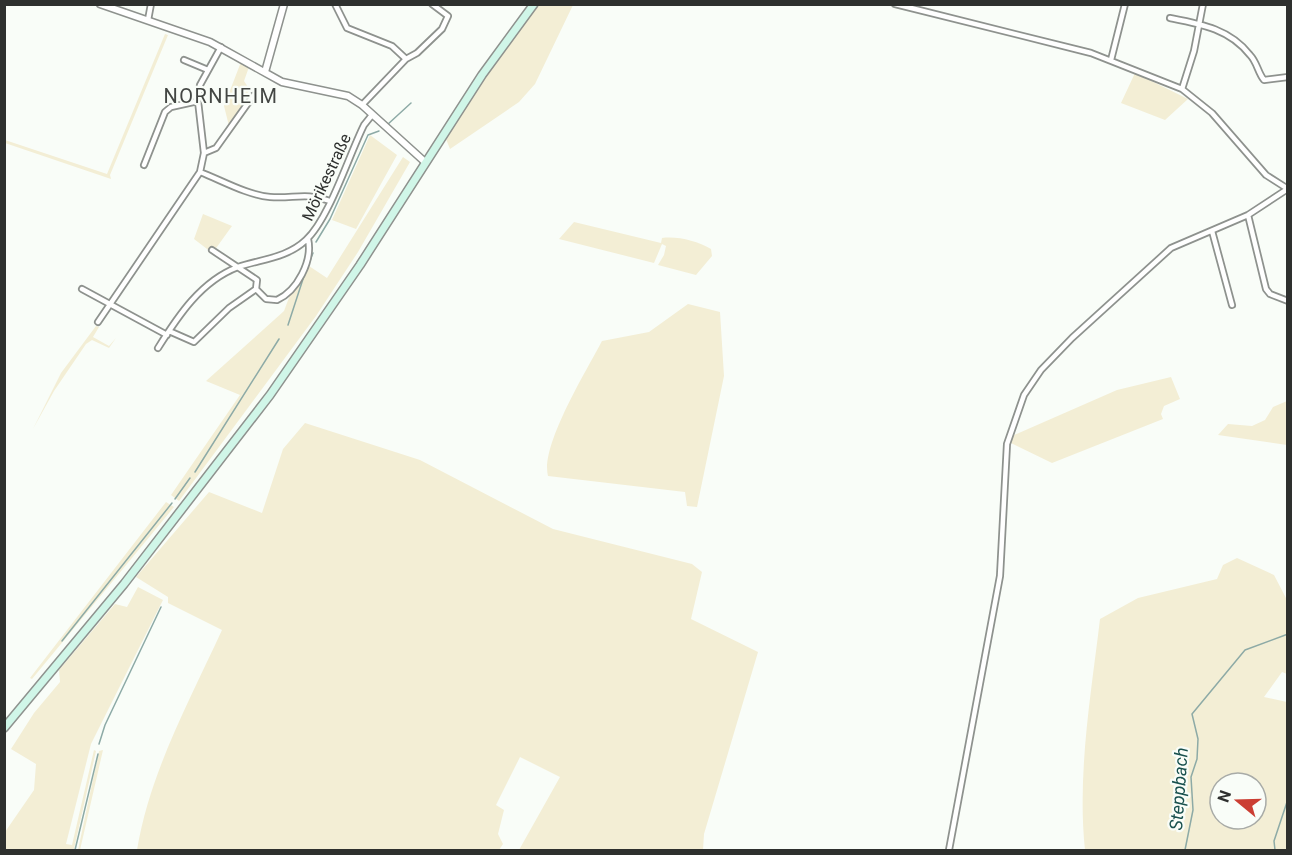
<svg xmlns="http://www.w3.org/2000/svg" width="1292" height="855" font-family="Roboto,sans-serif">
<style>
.green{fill:#f3eed5;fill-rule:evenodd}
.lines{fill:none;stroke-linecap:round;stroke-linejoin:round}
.stream{stroke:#8daaa6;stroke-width:1.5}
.minor-casing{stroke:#8e928e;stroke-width:8}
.tertiary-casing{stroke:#8e928e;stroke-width:9}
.secondary-casing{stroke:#8e928e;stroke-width:10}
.minor{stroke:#fff;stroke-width:4.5}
.tertiary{stroke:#fff;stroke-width:6}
.secondary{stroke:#d0f6e8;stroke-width:7}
.labels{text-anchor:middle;stroke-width:4.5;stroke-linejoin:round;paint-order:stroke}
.street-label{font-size:16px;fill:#2e302e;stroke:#f9fdf8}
.water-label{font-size:18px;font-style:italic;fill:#19514e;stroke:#f9fdf8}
.quarter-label{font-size:20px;letter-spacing:1.5px;fill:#434643;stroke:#f9fdf8}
</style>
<rect width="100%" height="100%" fill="#f9fdf8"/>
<path class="green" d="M 537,5 L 573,5 L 535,84 L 519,102 L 450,149 L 446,139 L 498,57 Z
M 165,34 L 168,35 L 110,175 L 111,179 L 5,143 L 5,140 L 107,174 Z
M 241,62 L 249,67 L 244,81 L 250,90 L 241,101 L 245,103 L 229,126 L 224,106 Z
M 1135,73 L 1188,99 L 1165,120 L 1121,103 Z
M 370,135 L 397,155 L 356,229 L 332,220 Z
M 403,157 L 410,162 L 358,252 L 316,316 L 179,501 L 171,495 L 240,395 L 206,381 L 284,311 L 290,295 L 309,266 L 327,278 Z
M 203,214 L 232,226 L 214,251 L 211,252 L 194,239 Z
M 574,222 L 661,243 L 662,238 C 678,236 697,241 711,249 L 712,256 L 696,275 L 658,265 L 664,255 L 666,246 L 662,244 L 654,263 L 559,239 Z
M 688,304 L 720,312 L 724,376 L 697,507 L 687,506 L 685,492 L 548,476 C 540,446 587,370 602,341 L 649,332 Z
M 96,326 L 99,327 L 93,337 L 109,346 L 116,338 L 109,348 L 92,340 L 86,344 L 54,391 L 33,429 L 61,373 Z
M 1171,377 L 1180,399 L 1164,406 L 1161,414 L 1163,419 L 1052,463 L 1011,443 L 1012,436 L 1117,390 Z
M 1287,401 L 1287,445 L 1218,435 L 1228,424 L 1252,426 L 1265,420 L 1273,407 Z
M 305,423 L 420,460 L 553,529 L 692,564 L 702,572 L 691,619 L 758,652 L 704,834 L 703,850 L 519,850 L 560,777 L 520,757 L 496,805 L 504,810 L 498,834 L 503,844 L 499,850 L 137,850 C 150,772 189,702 222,630 L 168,603 L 168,597 L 136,577 L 209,492 L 262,513 L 283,449 Z
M 166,502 L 174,507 L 32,679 L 30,678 Z
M 1237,558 L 1274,575 L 1287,600 L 1287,674 L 1282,672 L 1264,697 L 1287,702 L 1287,850 L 1085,850 C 1077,774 1091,695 1100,619 L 1138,598 L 1217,579 L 1223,565 ZM 1220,783 L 1256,783 L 1256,819 L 1220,819 Z
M 138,587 L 163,600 L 91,744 L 66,844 L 72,845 L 94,750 L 96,751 L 74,849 L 5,850 L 5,832 L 34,790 L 36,764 L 11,749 L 34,713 L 60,682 L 59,670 L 115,604 L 127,607 Z
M 103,750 L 80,850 L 78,850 L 99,751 Z"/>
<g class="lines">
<path class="stream" d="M 387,125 L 411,103
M 316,242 L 330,219 L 368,135 L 379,131
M 309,263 L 313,253
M 288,325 L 304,276
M 195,472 L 279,339
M 175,499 L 190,478
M 62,641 L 172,503
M 99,744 L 105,725 L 161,607
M 75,850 L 98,754
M 1185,850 L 1193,810 L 1191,777 L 1197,759 L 1198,739 L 1192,714 L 1245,650 L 1288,634
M 1275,850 L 1274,841 L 1288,799"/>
<g class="minor-casing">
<path id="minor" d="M 335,4 L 347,28 L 392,46 L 406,59
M 895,4 L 1091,53 L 1182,89 L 1212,113 L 1266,175 L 1288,189
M 1170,18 C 1201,24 1230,29 1250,55 C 1257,62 1258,73 1264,80 L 1288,77
M 148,20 L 151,4
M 184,60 L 208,70
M 1111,60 L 1125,4
M 1182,89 L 1194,51 L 1203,4
M 362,105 L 406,59 L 417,53 L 442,29 L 448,16 L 432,4
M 204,153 L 198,101 L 200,85 L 221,47
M 144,165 L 165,112 L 171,107 L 198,101
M 200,172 C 221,180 247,195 270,197 C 293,199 306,192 330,201
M 1248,215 L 1266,289 L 1270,294 L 1288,301
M 1212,231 L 1232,305
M 212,250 L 257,280 L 256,289 L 266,299 L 277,300 C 297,291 313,261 308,239
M 82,289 L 167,335
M 98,322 L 200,172 L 204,153 L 216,148 L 253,96
M 169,331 L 194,342 L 229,308 L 256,289
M 158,348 C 178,316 201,281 238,267 C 262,259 287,258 306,240 C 329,219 349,155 364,125 L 372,115
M 949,850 L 1000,576 L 1007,444 L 1024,395 L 1041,370 L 1072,338 L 1171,248 L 1248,215 L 1286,190"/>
</g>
<g class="tertiary-casing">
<path id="tertiary" d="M 100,4 L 210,42 L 282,82 L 348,96 L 362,105 L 425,162
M 265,72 L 284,4"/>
</g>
<g class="secondary-casing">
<path id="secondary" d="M 4,728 L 124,584 L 270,395 L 360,265 L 482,75 L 534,4"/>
</g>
<use href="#minor" class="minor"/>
<use href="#tertiary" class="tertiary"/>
<use href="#secondary" class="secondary"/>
</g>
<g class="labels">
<g class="street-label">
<text transform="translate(326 177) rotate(-65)" y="6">Mörikestraße</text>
</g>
<g class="water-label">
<text transform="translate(1179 789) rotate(-86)" y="6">Steppbach</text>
</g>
<g class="quarter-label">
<text x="221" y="103">NORNHEIM</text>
</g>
</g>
<rect width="1292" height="855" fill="none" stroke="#2e302e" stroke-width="12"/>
<g transform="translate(1238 801) rotate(289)"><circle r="28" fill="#f9fdf8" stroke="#a8aba7" stroke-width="1.5"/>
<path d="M0-4.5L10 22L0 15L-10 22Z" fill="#cb3e33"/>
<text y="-9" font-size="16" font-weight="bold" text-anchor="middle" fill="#2e302e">N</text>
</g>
</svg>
